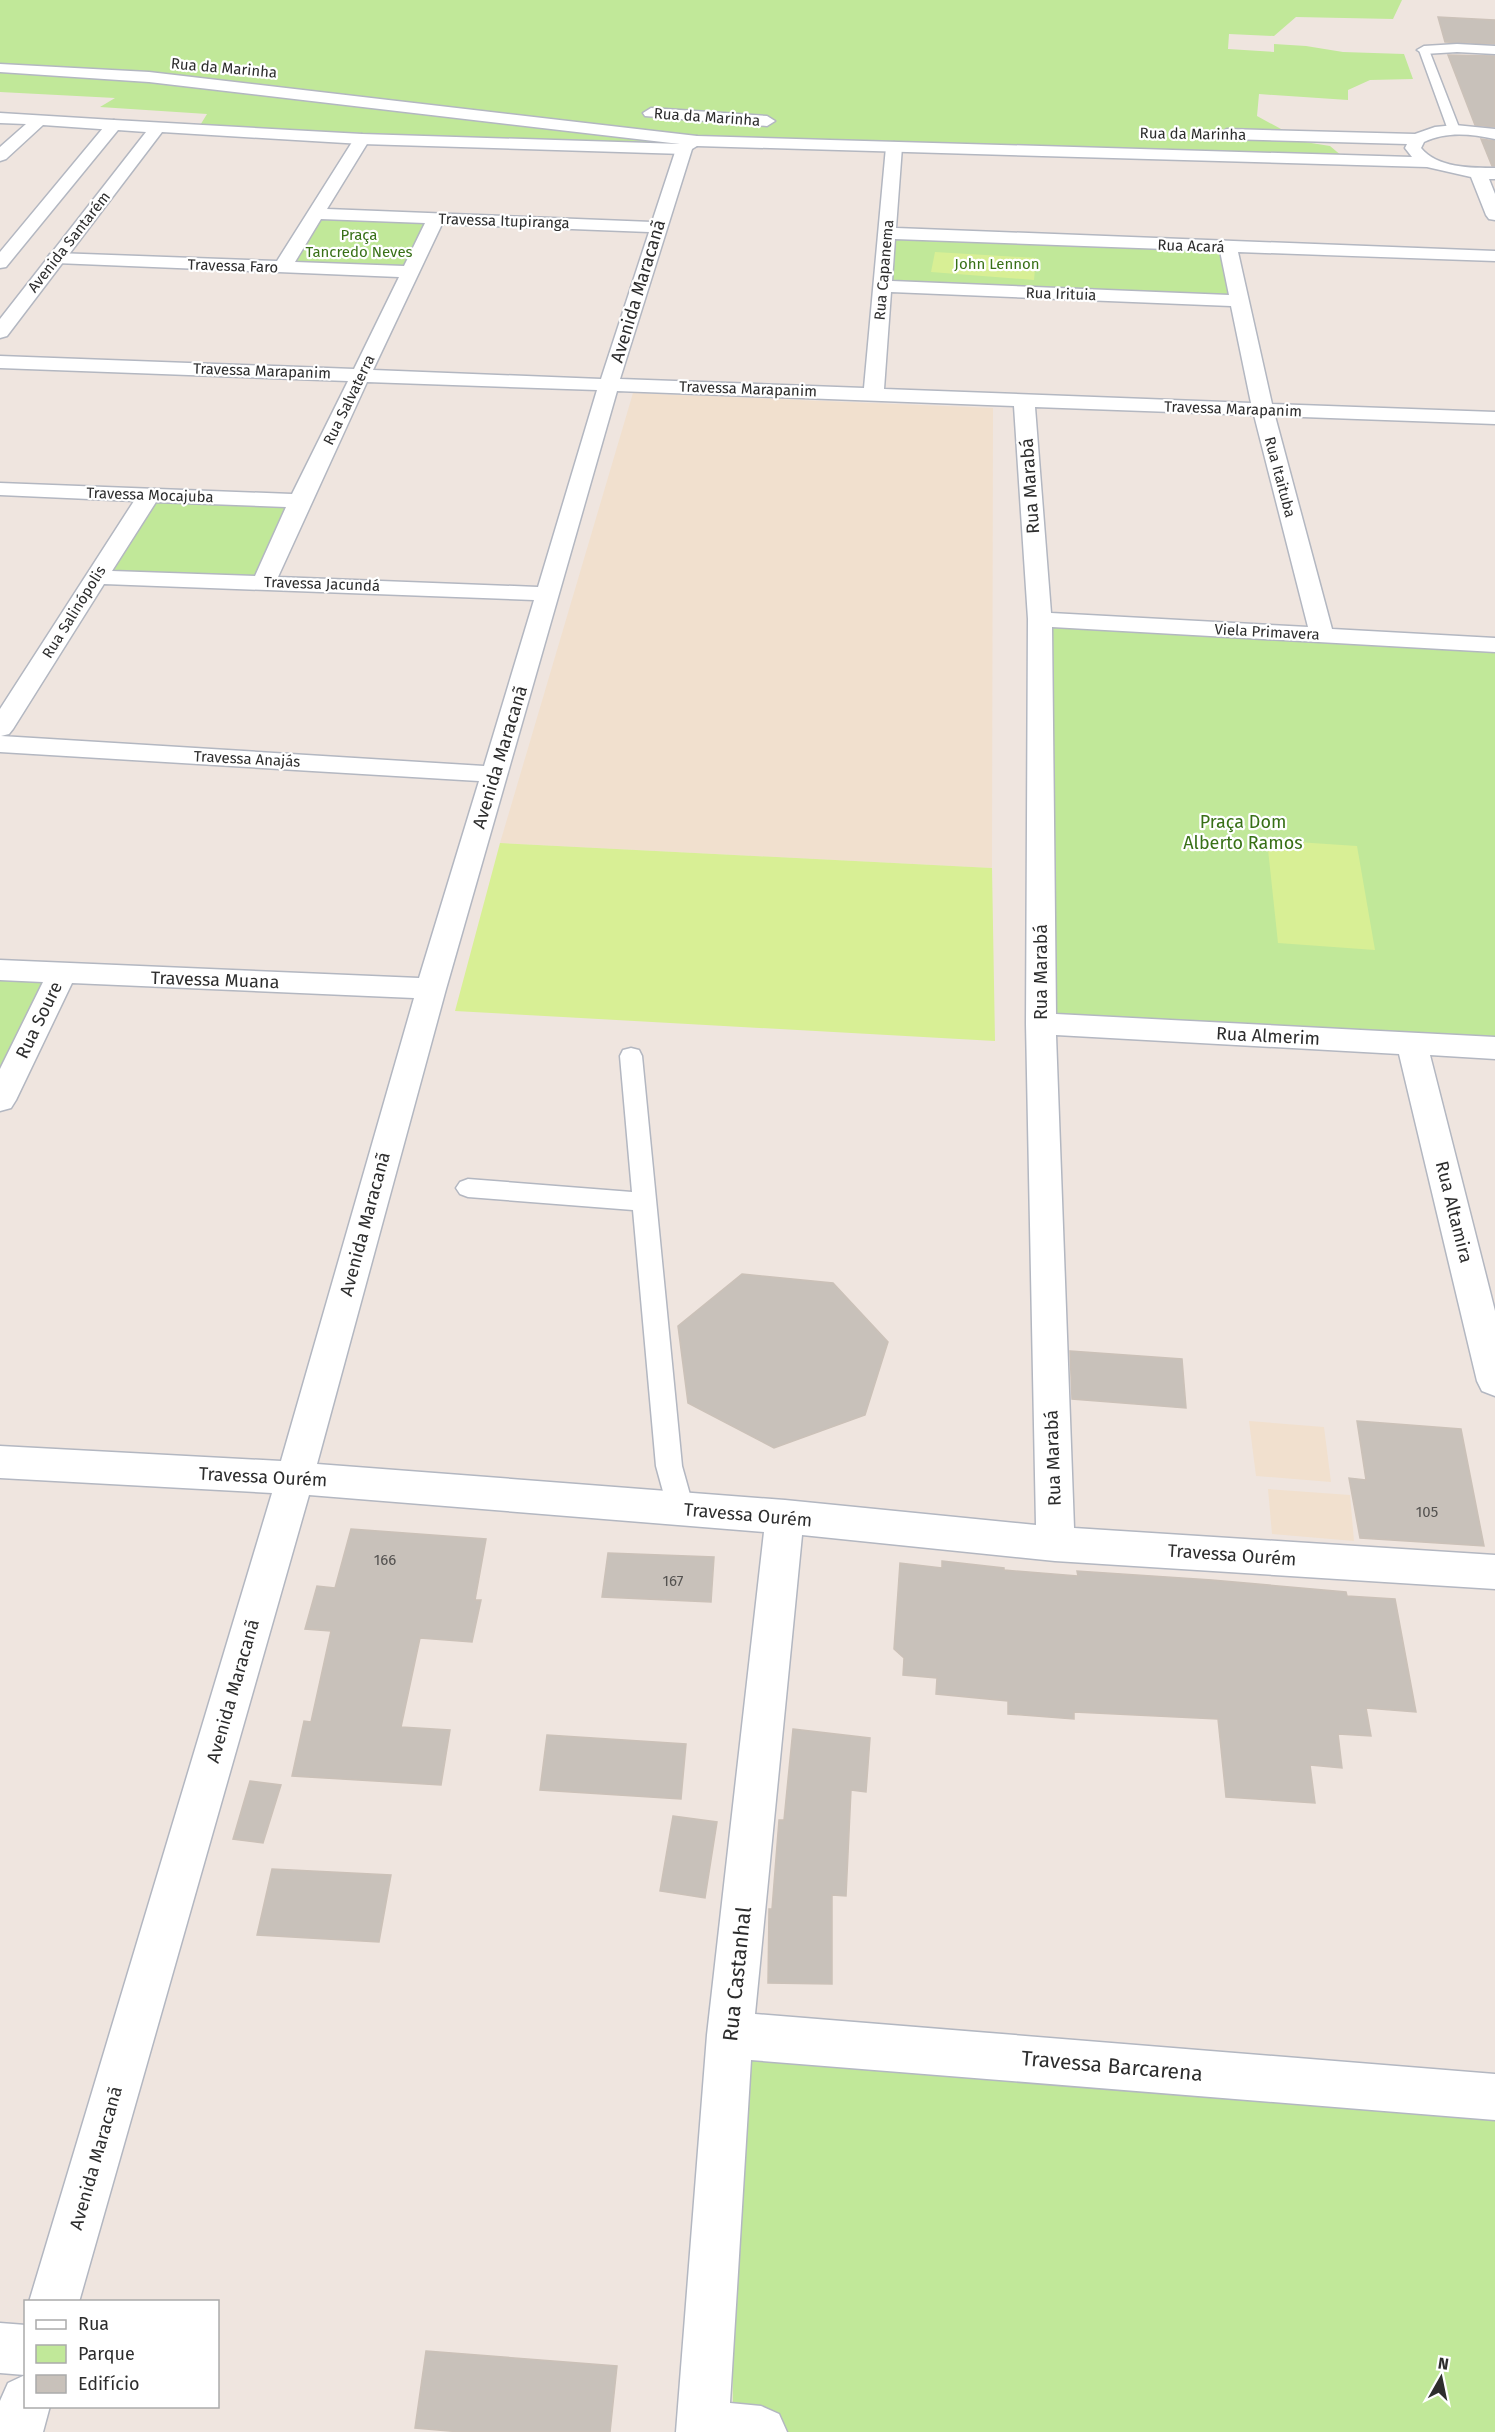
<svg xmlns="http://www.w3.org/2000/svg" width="1495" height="2432" font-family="'Fira Sans',sans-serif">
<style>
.education{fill:#f1e0ce}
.green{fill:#c1e899}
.pitch{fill:#d8ef95}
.building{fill:#c8c1ba;stroke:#cbc1b8;stroke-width:1.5}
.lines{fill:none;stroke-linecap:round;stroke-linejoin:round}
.service-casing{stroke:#b3b7c1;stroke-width:3}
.minor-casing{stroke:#b3b7c1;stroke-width:3}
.tertiary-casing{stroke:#b3b7c1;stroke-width:3}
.secondary-casing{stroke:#b3b7c1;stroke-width:3}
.service{fill:#fff;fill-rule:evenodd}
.minor{fill:#fff;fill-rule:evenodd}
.tertiary{fill:#fff;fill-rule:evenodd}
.secondary{fill:#fff;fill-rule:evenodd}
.labels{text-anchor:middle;stroke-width:4.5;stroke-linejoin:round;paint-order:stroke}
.far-street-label{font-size:15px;fill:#2d2d2d;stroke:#fff}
.far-park-label{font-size:15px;fill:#387017;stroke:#fff}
.number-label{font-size:15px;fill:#545250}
.street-label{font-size:18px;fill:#2d2d2d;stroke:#fff}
.park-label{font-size:18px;fill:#387017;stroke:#fff}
.near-street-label{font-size:21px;fill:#2d2d2d;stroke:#fff}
</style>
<rect width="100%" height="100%" fill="#efe5df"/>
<path class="education" d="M 633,393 L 993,408 L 992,868 L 500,843 Z
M 1249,1421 L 1324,1427 L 1331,1482 L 1256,1476 Z
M 1268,1489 L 1350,1495 L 1354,1541 L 1272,1534 Z"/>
<path class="green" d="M 0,0 L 1402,0 L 1393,19 L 1296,17 L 1274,36 L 1229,34 L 1228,49 L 1274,52 L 1274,44 L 1306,46 L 1343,52 L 1404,54 L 1413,79 L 1370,80 L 1348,90 L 1348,100 L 1259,94 L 1257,116 L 1305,142 L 1330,146 L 1349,162 L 685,145 L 199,127 L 207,114 L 100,107 L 115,98 L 0,92 Z
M 314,214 L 436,219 L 410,272 L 282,268 Z
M 886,233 L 1228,247 L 1240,301 L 882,286 Z
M 149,495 L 300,501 L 264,582 L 96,577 Z
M 1040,619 L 1495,645 L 1495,1048 L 1041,1024 Z
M 0,970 L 62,973 L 0,1100 Z
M 730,2035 L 1495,2098 L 1495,2432 L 733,2432 Z"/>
<path class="pitch" d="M 935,252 L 1036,258 L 1034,280 L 931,272 Z
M 1267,840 L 1357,846 L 1375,950 L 1278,943 Z
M 500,843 L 992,868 L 995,1041 L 455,1011 Z"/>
<path class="building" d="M 1438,17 L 1495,20 L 1495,44 L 1445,42 Z
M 1448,55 L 1495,56 L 1495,127 L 1475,125 Z
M 1481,139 L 1495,141 L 1495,166 L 1492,166 Z
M 742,1274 L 833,1283 L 888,1342 L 865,1415 L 774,1448 L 688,1403 L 678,1326 Z
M 1070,1351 L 1182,1359 L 1186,1408 L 1072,1399 Z
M 1357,1421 L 1461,1429 L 1484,1546 L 1360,1538 L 1349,1478 L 1366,1480 Z
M 351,1529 L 486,1539 L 475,1600 L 481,1600 L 472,1642 L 420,1638 L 401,1727 L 450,1730 L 441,1785 L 292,1776 L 304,1721 L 311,1722 L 331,1631 L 305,1629 L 317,1586 L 335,1588 Z
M 608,1553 L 714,1557 L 711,1602 L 602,1597 Z
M 942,1561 L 1004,1568 L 1004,1570 L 1078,1576 L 1077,1571 L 1212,1580 L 1346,1592 L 1347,1596 L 1395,1599 L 1416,1712 L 1366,1708 L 1371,1736 L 1338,1734 L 1342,1768 L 1310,1765 L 1315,1803 L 1226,1797 L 1218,1719 L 1074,1712 L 1074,1719 L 1008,1714 L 1008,1701 L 936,1694 L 937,1678 L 903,1675 L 904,1658 L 894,1649 L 900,1563 L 942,1568 Z
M 793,1729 L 870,1738 L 866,1792 L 851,1790 L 846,1896 L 832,1895 L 832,1984 L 768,1983 L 769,1909 L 772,1909 L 779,1820 L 784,1820 Z
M 547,1735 L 686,1744 L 681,1799 L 540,1790 Z
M 250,1781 L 281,1785 L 263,1843 L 233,1839 Z
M 673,1816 L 717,1822 L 705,1898 L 660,1891 Z
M 272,1869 L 391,1875 L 379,1942 L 257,1935 Z
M 426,2351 L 617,2366 L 610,2432 L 461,2432 L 415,2428 Z"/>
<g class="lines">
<g class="service-casing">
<path id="service" d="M 1424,47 L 1429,50 L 1460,130 L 1458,132 L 1454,133 L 1448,130 L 1419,50 Z
M 631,1048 L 639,1050 L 642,1056 L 682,1466 L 694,1509 L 690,1517 L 680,1521 L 670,1517 L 656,1466 L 633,1210 L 468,1197 L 460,1194 L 456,1188 L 460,1182 L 468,1179 L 632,1192 L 620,1056 L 623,1050 Z"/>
</g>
<g class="minor-casing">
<path id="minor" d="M 1457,44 L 1495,46 L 1495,54 L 1457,52 L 1424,54 L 1417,50 L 1424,46 Z
M 0,113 L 114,120 L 122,125 L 114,130 L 43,125 L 6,159 L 0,161 L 0,147 L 26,124 L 0,123 Z
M 362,134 L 370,139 L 327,209 L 652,222 L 676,149 L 684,144 L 690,146 L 692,149 L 620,379 L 864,388 L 886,147 L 894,142 L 902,147 L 896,228 L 1495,251 L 1495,261 L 1238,252 L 1272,404 L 1495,412 L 1495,424 L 1275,416 L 1332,629 L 1495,638 L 1495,652 L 1052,627 L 1056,1014 L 1495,1037 L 1495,1059 L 1430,1055 L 1495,1311 L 1495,1396 L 1482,1391 L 1477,1381 L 1399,1054 L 1056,1035 L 1074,1528 L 1495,1555 L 1495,1589 L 1055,1561 L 802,1535 L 755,2014 L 1495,2074 L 1495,2120 L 751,2060 L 730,2403 L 761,2406 L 779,2414 L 787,2432 L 676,2432 L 707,2035 L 764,1532 L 309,1495 L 79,2302 L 29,2302 L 272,1493 L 0,1478 L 0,1446 L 281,1461 L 414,998 L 72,983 L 16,1100 L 11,1108 L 0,1111 L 0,1069 L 43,982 L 0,980 L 0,960 L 419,978 L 479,781 L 0,752 L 0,709 L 134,501 L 0,495 L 0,483 L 292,494 L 348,381 L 0,368 L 0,356 L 354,369 L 399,277 L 56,263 L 50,262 L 47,258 L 50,254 L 56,253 L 277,261 L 354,139 ZM 321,219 L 425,223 L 404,266 L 295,262 ZM 442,224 L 649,232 L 601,379 L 373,370 ZM 895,239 L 1220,251 L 1229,295 L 892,281 ZM 891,292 L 1231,306 L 1251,403 L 884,389 ZM 367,382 L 597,390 L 538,587 L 278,577 ZM 617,391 L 1014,406 L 1028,619 L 1026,1024 L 1036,1525 L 785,1500 L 317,1464 L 446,989 ZM 1035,407 L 1254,415 L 1308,627 L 1051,613 ZM 156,502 L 286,507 L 255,576 L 112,571 ZM 104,584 L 534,600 L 484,766 L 1,736 L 9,734 L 13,729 Z
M 0,2323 L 26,2325 L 26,2406 L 50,2406 L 43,2432 L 0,2432 L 0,2401 L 8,2383 L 25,2375 L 0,2373 Z"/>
</g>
<g class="tertiary-casing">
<path id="tertiary" d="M 114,120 L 362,134 L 681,144 L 697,136 L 705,141 L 684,154 L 362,144 L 162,132 L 7,336 L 0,338 L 0,319 L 146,132 L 118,130 L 6,267 L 0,268 L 0,252 L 108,122 Z"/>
</g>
<g class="secondary-casing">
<path id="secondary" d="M 0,64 L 149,72 L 697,136 L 1412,157 L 1405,148 L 1407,144 L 1227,139 L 1219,134 L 1227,129 L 1415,134 L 1435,127 L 1455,125 L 1495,129 L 1495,139 C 1471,134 1447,131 1424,142 L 1421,148 C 1437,168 1471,168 1495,168 L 1495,179 L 1489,179 L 1495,194 L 1495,220 L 1489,219 L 1486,215 L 1471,177 L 1427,167 L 697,146 L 149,82 L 0,72 Z
M 651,108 L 767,116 L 775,121 L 767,126 L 645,116 L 643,113 Z"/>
</g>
<use href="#service" class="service"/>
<use href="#minor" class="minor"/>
<use href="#tertiary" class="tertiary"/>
<use href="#secondary" class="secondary"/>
</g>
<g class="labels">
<g class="far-street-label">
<text transform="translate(224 68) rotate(5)" y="5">Rua da Marinha</text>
<text transform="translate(707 117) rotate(4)" y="5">Rua da Marinha</text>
<text transform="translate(1193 134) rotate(1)" y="5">Rua da Marinha</text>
<text transform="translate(504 221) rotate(2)" y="5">Travessa Itupiranga</text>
<text transform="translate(69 242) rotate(-52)" y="5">Avenida Santarém</text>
<text transform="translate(1191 246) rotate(2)" y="5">Rua Acará</text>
<text transform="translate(233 266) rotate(2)" y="5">Travessa Faro</text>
<text transform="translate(884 270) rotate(-85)" y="5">Rua Capanema</text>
<text transform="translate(1061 294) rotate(2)" y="5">Rua Irituia</text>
<text transform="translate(262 371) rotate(2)" y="5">Travessa Marapanim</text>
<text transform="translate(748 389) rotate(2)" y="5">Travessa Marapanim</text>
<text transform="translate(349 400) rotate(-64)" y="5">Rua Salvaterra</text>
<text transform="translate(1233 409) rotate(2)" y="5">Travessa Marapanim</text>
<text transform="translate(1280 477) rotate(75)" y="5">Rua Itaituba</text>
<text transform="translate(150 495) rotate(2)" y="5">Travessa Mocajuba</text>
<text transform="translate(322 584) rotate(2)" y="5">Travessa Jacundá</text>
<text transform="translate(74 612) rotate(-58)" y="5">Rua Salinópolis</text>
<text transform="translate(1267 632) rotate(3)" y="5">Viela Primavera</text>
<text transform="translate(247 759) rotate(3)" y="5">Travessa Anajás</text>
</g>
<g class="far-park-label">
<text x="359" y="240">Praça<tspan x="359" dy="17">Tancredo Neves</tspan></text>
<text x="997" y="269">John Lennon</text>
</g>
<g class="number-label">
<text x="1427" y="1517">105</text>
<text x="385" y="1565">166</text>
<text x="673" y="1586">167</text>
</g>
<g class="street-label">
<text transform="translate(638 291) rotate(-73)" y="6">Avenida Maracanã</text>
<text transform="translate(1030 486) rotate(-94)" y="6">Rua Marabá</text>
<text transform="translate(500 757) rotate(-73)" y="6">Avenida Maracanã</text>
<text transform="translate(1041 972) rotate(-90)" y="6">Rua Marabá</text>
<text transform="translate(215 980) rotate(2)" y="6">Travessa Muana</text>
<text transform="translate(39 1020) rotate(-64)" y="6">Rua Soure</text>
<text transform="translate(1268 1036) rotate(3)" y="6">Rua Almerim</text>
<text transform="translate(1454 1212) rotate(76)" y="6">Rua Altamira</text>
<text transform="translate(365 1224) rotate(-75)" y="6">Avenida Maracanã</text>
<text transform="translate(1053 1458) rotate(-92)" y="6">Rua Marabá</text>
<text transform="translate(263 1477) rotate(3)" y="6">Travessa Ourém</text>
<text transform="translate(748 1515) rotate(5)" y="6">Travessa Ourém</text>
<text transform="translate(1232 1555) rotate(4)" y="6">Travessa Ourém</text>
<text transform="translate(233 1691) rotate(-74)" y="6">Avenida Maracanã</text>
<text transform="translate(96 2158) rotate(-74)" y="6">Avenida Maracanã</text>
</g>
<g class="park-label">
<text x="1243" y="828">Praça Dom<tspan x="1243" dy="21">Alberto Ramos</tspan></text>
</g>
<g class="near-street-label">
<text transform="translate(737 1974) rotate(-84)" y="7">Rua Castanhal</text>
<text transform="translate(1112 2066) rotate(5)" y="7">Travessa Barcarena</text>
</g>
</g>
<rect x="24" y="2300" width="195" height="108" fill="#ffffff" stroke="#ababab" stroke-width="1.5"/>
<rect x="36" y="2320" width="30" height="9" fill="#ffffff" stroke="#ababab" stroke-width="1.5"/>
<text x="78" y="2330" font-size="18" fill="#2d2d2d">Rua</text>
<rect x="36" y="2345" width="30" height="18" fill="#c1e899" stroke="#ababab" stroke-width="1.5"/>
<text x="78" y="2360" font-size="18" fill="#2d2d2d">Parque</text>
<rect x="36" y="2375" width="30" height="18" fill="#c8c1ba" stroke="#ababab" stroke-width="1.5"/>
<text x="78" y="2390" font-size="18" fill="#2d2d2d">Edifício</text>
<g transform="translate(1441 2378) rotate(9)" stroke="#ffffff" stroke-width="4.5" paint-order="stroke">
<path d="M0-4.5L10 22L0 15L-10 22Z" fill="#2d2d2d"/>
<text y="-9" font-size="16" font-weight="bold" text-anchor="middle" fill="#2d2d2d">N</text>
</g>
</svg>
